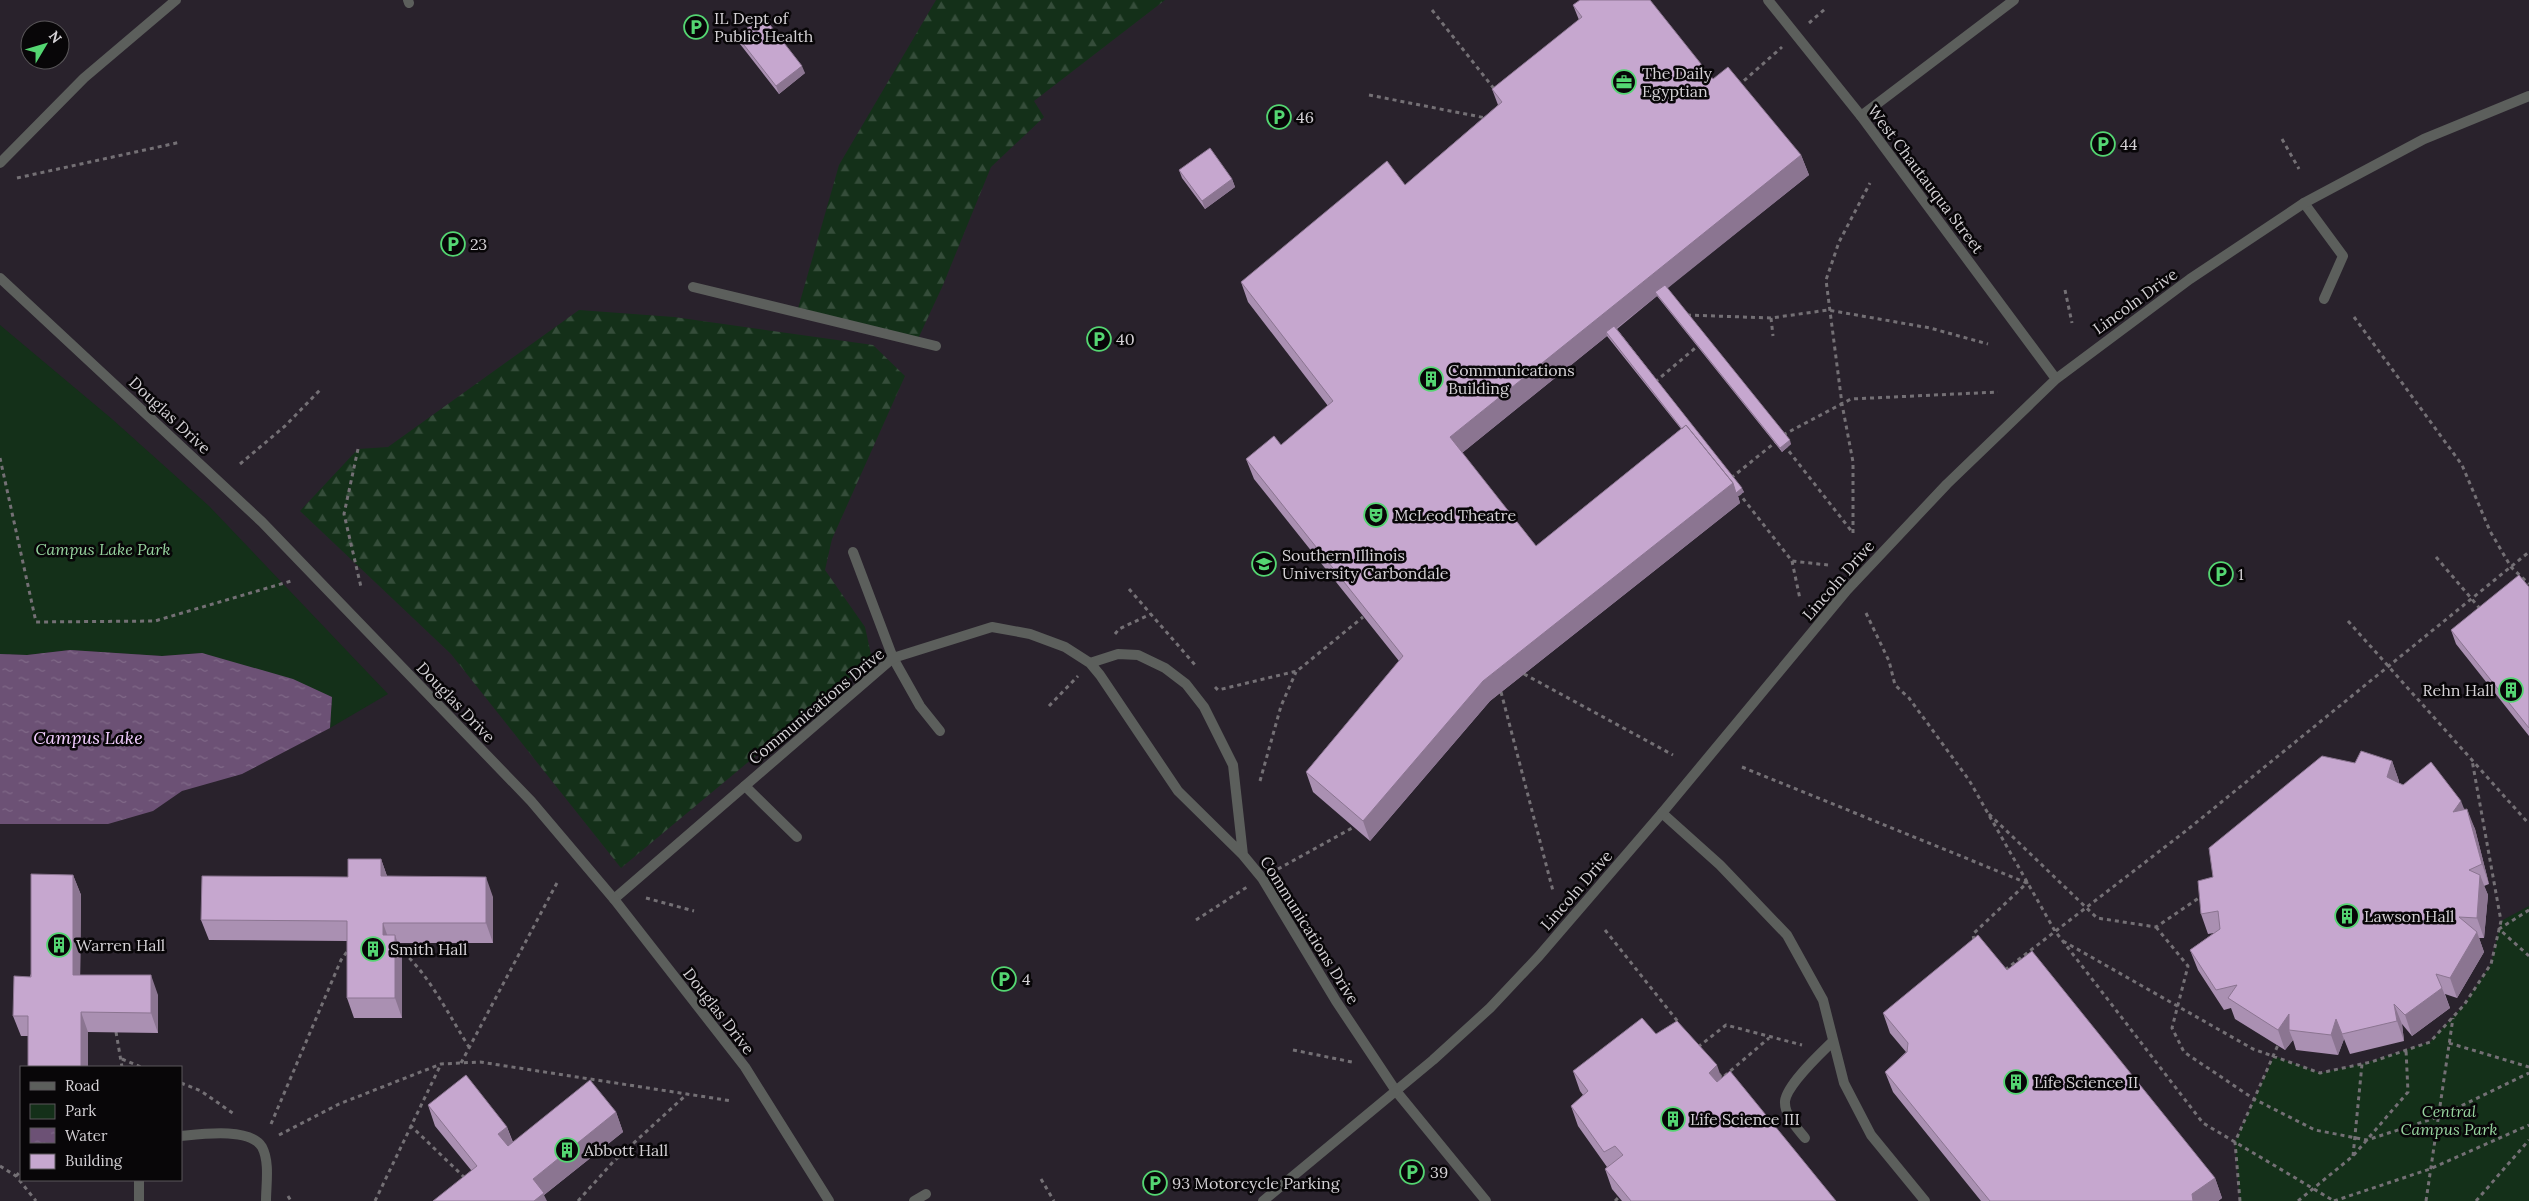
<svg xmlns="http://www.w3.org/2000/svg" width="2529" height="1201" font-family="Lora,serif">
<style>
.built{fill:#29222c;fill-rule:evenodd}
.forest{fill:url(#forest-firs)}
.green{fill:#143019}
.water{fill:url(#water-ripples)}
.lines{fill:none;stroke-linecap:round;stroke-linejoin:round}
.path{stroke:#747075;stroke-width:3;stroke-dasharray:4 4;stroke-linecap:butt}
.service{stroke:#5c5f5c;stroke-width:10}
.minor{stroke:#5c5f5c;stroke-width:10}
.tertiary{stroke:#5c5f5c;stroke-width:10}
.wall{fill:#aa90b2;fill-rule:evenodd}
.shaded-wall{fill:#8b7591}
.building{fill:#c6a7cf;stroke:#8b7591}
.labels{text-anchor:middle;stroke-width:5;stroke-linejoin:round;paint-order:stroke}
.poi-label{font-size:16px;fill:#d4d1d5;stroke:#080608;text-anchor:start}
.street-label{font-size:16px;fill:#d4d1d5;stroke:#080608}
.park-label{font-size:16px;font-style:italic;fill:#96d39e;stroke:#080608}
.water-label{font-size:18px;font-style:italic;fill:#f3ceff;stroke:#080608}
</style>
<defs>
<pattern id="forest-firs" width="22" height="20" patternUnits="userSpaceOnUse" patternTransform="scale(1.25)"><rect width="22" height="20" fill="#143019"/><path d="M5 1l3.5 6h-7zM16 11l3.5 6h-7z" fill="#354d3a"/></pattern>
<pattern id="water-ripples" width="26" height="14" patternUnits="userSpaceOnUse" patternTransform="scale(1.25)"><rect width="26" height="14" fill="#6c5175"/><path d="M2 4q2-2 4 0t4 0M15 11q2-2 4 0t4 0" fill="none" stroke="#806988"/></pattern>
</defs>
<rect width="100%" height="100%" fill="#1f1b20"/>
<path class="built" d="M 0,0 L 2529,0 L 2529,1201 L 0,1201 ZM 30,30 L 60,30 L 60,60 L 30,60 ZM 21,1067 L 181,1067 L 181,1180 L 21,1180 Z"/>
<path class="forest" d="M 936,0 L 1165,0 L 1034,101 L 1044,117 L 991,167 L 943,285 L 917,341 L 797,312 L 839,165 Z
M 579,310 L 674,317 L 873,345 L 905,376 L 832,539 L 825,570 L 865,627 L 872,659 L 621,868 L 451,654 L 300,511 L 358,449 L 388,447 Z"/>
<path class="green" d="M 0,325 L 112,419 L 209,506 L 388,694 L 330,728 L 332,697 L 202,653 L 162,656 L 70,650 L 27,655 L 0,654 Z
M 2529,906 L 2529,1201 L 2240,1201 L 2235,1142 L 2274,1056 L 2320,1073 L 2362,1064 L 2430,1042 L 2464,1005 L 2491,964 L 2501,921 Z"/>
<path class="water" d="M 70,650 L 162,656 L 202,653 L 293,679 L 332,697 L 330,728 L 242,774 L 182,791 L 153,811 L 108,824 L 0,824 L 0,654 L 27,655 Z"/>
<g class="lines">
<path class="path" d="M 1432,10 L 1495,90
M 1809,23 L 1825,9
M 1738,86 L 1782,47
M 1369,95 L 1486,118
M 2282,139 L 2299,169
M 17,178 L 181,142
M 2065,290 L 2072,323
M 1687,315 L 1771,318 L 1828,310 L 1930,328 L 1988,344
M 2354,317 L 2462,465 L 2490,531 L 2511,567 L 2529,584
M 1771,318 L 1773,336
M 1655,382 L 1700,344
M 1783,435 L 1851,399 L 1998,392
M 1784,445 L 1853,533
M 358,449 L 344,514 L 361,587
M 0,458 L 36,622 L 155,621 L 291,581
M 240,464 L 285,426 L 320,390
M 1731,478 L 1777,441
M 1738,492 L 1792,561 L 1828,565
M 1853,533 L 1853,462 L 1842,404 L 1826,280 L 1839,242 L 1870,183
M 2436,557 L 2482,611
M 1792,561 L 1800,599
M 1129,589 L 1196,666
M 1866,613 L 1889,661 L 1895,685 L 1909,698 L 1969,780 L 2055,931 L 2203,1123 L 2334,1201
M 2348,621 L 2529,824
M 1115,634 L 1119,629 L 1151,614
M 1524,674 L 1673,755
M 1215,687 L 1218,690 L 1297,671 L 1363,617
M 1501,692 L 1553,891
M 1049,706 L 1078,676
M 1742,767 L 2027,883 L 1973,934 L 1974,941
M 1260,781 L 1281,706 L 1296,672
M 1989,814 L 2097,918 L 2156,927 L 2203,895
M 1278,869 L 1354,827
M 646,898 L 694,911
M 2529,910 L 2499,929 L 2529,956
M 1196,920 L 1247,887
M 2156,927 L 2188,966 L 2172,1028 L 2184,1052 L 2254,1099 L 2315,1130 L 2367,1140 L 2438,1117 L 2529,1073
M 1605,930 L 1679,1023
M 2063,941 L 2253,1049 L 2320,1073 L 2371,1062 L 2430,1042 L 2464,1005 L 2491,964 L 2501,921 L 2472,760
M 397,948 C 424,965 451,1019 469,1047
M 2005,970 L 2187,830 L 2529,552
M 116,1032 L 122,1067
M 2449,1043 L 2529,1067
M 1698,1047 L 1726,1025 L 1802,1045
M 1293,1050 L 1352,1062
M 122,1059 L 141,1067
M 461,1063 L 558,881
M 1719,1074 L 1722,1078 L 1769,1038
M 181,1083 L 201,1091 L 234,1114
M 271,1124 L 341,960 L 349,949
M 410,1125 L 466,1179
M 279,1135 L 339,1104 L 441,1064 L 480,1062 L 732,1101
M 2353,1156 L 2362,1064
M 0,1166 L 16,1176 L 36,1201
M 16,1176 L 21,1171
M 1041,1179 L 1054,1201
M 288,1196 L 291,1201
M 375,1201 L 441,1064
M 578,1201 L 613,1162 L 686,1095
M 1615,1201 L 1619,1197
M 2240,1201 L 2235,1142 L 2278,1045
M 2298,1201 L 2353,1156 L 2408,1092 L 2406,1050
M 2334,1201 L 2430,1169 L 2529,1125
M 2426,1201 L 2453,1018
M 2476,1201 L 2529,1140"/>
<path class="service" d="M 408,0 L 409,3
M 1861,116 L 2014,0
M 2304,203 L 2343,256 L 2324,299
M 893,658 L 920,706 L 940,731
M 745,786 L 797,837
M 1662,813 L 1720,865 L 1787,935 L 1823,1000 L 1844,1083 L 1871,1135 L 1925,1201
M 1805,1138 C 1797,1128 1784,1115 1785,1101 C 1787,1084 1821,1053 1833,1041
M 914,1201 L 926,1194"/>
<path class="minor" d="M 693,287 L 936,346
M 853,552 L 893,658
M 1090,663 L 1118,654 L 1138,655 L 1165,668 L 1186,684 L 1204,707 L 1233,765 L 1243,855
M 614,899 L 893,658 L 992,627 L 1030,634 L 1065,647 L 1090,663 L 1100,675 L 1178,791 L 1243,855 L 1262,878 L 1336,1001 L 1396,1091 L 1486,1201
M 181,1136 C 201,1134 250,1127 262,1147 C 270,1162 266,1185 266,1201
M 139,1201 L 139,1180"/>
<path class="tertiary" d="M 1768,0 L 1861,116 L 2056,379
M 0,163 L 84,78 L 176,0
M 0,278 L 262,522 L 531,801 L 614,899 L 745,1067 L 829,1201
M 1263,1201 L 1433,1060 L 1490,1008 L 1539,956 L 1662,813 L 1847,590 L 1947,484 L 2056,379 L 2190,279 L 2304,203 L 2424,139 L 2529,96"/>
</g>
<path class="wall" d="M 1573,5 L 1713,79 L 1801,155 L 1809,175 L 1667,288 L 1791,444 L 1782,452 L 1657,296 L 1617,329 L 1744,492 L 1738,496 L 1740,503 L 1490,701 L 1370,841 L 1313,792 L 1306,772 L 1399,661 L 1254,479 L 1246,459 L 1281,445 L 1328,406 L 1248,302 L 1241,282 L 1405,185 L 1498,105 L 1492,89 L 1579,20 ZM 1607,336 L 1681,429 L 1536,546 L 1462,453 Z
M 737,36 L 805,73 L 779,94 L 740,44 Z
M 1179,170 L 1232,179 L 1235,187 L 1205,209 L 1182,178 Z
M 2529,587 L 2529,736 L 2456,644 L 2451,630 Z
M 2392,761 L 2399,781 L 2399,783 L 2465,809 L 2475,829 L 2489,884 L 2484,886 L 2488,895 L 2484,938 L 2479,938 L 2484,952 L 2457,998 L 2445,994 L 2450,1008 L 2412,1036 L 2402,1024 L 2404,1041 L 2350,1054 L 2344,1039 L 2338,1055 L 2296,1050 L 2293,1040 L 2285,1050 L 2235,1019 L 2231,1008 L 2224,1010 L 2198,970 L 2190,950 L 2214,933 L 2208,934 L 2201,914 L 2213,877 L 2355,763 Z
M 381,859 L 387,876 L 493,897 L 493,943 L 397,943 L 402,955 L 402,1018 L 354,1018 L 347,998 L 347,941 L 209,940 L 201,920 L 348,877 Z
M 73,875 L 81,895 L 80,975 L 158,995 L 158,1033 L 88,1032 L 88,1067 L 28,1067 L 28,1036 L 21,1036 L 13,1016 Z
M 2007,970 L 2215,1178 L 2222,1198 L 2218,1201 L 1981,1201 L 1893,1092 L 1885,1072 L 1906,1052 L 1890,1033 L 1883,1013 Z
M 1656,1034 L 1722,1078 L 1836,1201 L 1622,1201 L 1612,1189 L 1605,1169 L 1607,1167 L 1578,1126 L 1571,1106 L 1583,1095 L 1580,1091 L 1573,1071 Z
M 428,1105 L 507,1127 L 513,1142 L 616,1112 L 623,1132 L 544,1195 L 471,1170 L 435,1126 Z"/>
<path class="shaded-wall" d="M 802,66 L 805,73 L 779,94 L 776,86 Z
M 1801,155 L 1809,175 L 1658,296 L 1655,292 L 1657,296 L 1608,335 L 1606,332 L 1607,336 L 1457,457 L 1450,437 Z
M 1232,179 L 1235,187 L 1205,209 L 1202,201 Z
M 1790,440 L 1791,444 L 1782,452 L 1780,448 Z
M 1733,483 L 1742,488 L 1744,492 L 1738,496 L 1740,503 L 1490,701 L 1370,841 L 1363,821 L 1483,681 Z
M 2392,761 L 2399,781 L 2395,797 L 2387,777 Z
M 2461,801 L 2469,821 L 2453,812 Z
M 2467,809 L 2475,829 L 2489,884 L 2482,864 Z
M 381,859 L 388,879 L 381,876 Z
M 73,875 L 81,895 L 80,995 L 73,975 Z
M 2480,875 L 2488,895 L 2484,938 L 2477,918 Z
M 486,877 L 493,897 L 493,943 L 486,923 Z
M 383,923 L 390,943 L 383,935 Z
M 2477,932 L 2484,952 L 2457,998 L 2450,978 Z
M 395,935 L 402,955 L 402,1018 L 395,998 Z
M 151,975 L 158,995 L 158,1033 L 151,1013 Z
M 2442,988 L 2450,1008 L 2412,1036 L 2405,1015 Z
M 2394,1004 L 2402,1024 L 2404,1041 L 2397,1021 Z
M 81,1012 L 88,1032 L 88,1067 L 81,1067 Z
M 2289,1014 L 2289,1030 L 2293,1040 L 2285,1050 L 2278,1030 Z
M 2336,1019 L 2344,1039 L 2338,1055 L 2331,1035 Z
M 1717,1065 L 1724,1085 L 1716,1093 L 1709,1073 Z
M 616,1112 L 623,1132 L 544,1195 L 547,1201 L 534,1201 L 533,1179 Z
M 507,1127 L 514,1147 L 506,1154 L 498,1134 Z
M 2215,1178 L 2222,1198 L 2218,1201 L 2193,1201 L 2192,1194 Z"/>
<path class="building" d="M 1580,0 L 1650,0 L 1713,79 L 1728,67 L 1801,155 L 1450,437 L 1536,546 L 1686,425 L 1733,483 L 1483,681 L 1363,821 L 1306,772 L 1403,656 L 1246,459 L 1274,436 L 1281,445 L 1333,401 L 1241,282 L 1387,161 L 1405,185 L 1502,102 L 1492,89 L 1582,17 L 1573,5 Z
M 763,16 L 802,66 L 776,86 L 737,36 Z
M 1210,148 L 1232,179 L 1202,201 L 1179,170 Z
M 1665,285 L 1790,440 L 1780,448 L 1655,292 Z
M 1614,326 L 1742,488 L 1736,493 L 1733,483 L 1686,425 L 1682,429 L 1606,332 Z
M 2519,575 L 2529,587 L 2529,728 L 2451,630 Z
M 2361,751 L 2392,761 L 2387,777 L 2403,785 L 2431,762 L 2461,801 L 2453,812 L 2467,809 L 2482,864 L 2469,870 L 2480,875 L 2477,918 L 2459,917 L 2477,932 L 2450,978 L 2436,974 L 2442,988 L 2405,1015 L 2394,1004 L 2397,1021 L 2342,1034 L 2336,1019 L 2331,1035 L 2289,1030 L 2289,1014 L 2278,1030 L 2228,998 L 2237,985 L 2216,990 L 2190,950 L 2220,929 L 2218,911 L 2201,914 L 2198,881 L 2213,877 L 2209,848 L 2322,756 L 2355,763 Z
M 348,859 L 381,859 L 381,876 L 486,877 L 486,923 L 383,923 L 383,935 L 395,935 L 395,998 L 347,998 L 347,921 L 201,920 L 202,876 L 348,877 Z
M 31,874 L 73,875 L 73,975 L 151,975 L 151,1013 L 81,1012 L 81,1067 L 28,1067 L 28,1016 L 13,1016 L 14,976 L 31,977 Z
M 1978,935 L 2007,970 L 2032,951 L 2215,1178 L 2192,1194 L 2193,1201 L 1990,1201 L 1885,1072 L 1907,1052 L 1908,1043 L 1883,1013 Z
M 1642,1018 L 1656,1034 L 1677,1021 L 1717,1065 L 1709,1073 L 1717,1082 L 1730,1071 L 1836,1201 L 1631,1201 L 1605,1169 L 1623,1155 L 1615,1146 L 1604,1152 L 1571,1106 L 1588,1091 L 1573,1071 Z
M 466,1075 L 507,1127 L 498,1134 L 508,1146 L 590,1080 L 616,1112 L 533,1179 L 544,1193 L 534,1201 L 433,1201 L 477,1166 L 428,1105 Z"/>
<defs>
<g id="parking-ring" transform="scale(1.25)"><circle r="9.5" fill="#080608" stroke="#54d672" stroke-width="1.5"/><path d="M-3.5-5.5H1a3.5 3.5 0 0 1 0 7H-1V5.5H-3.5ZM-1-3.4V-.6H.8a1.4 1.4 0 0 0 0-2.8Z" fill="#54d672"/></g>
<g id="office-ring" transform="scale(1.25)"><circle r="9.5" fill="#080608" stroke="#54d672" stroke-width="1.5"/><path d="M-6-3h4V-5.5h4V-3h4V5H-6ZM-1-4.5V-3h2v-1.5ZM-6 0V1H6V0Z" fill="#54d672"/></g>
<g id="building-ring" transform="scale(1.25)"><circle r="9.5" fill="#080608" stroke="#54d672" stroke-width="1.5"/><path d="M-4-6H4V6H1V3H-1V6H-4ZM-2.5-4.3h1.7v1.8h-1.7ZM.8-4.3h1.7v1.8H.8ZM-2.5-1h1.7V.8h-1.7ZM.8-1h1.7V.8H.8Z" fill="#54d672"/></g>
<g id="theatre-ring" transform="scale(1.25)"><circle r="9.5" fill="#080608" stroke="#54d672" stroke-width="1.5"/><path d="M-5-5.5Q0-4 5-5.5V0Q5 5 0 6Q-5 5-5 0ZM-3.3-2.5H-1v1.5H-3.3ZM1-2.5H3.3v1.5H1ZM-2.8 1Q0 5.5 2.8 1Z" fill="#54d672"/></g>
<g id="university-ring" transform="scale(1.25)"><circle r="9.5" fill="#080608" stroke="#54d672" stroke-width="1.5"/><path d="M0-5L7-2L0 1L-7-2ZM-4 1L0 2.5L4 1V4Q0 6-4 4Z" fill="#54d672"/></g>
</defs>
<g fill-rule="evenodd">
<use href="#parking-ring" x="696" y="27"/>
<use href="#office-ring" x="1624" y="82"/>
<use href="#parking-ring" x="1279" y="117"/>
<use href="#parking-ring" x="2103" y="144"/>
<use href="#parking-ring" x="453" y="244"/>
<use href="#parking-ring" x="1099" y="339"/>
<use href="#building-ring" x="1431" y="379"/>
<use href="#theatre-ring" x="1376" y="515"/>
<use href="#university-ring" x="1264" y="564"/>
<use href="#parking-ring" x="2221" y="574"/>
<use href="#building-ring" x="2511" y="690"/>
<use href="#building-ring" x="2347" y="916"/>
<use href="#building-ring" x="59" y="945"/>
<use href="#building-ring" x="373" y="949"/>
<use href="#parking-ring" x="1004" y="979"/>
<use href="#building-ring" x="2016" y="1082"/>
<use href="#building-ring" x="1673" y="1119"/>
<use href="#building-ring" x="567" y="1150"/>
<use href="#parking-ring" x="1412" y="1172"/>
<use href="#parking-ring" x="1155" y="1183"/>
</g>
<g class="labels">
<g class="poi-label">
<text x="714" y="24">IL Dept of<tspan x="714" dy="18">Public Health</tspan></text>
<text x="1642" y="79">The Daily<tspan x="1642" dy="18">Egyptian</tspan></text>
<text x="1296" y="123">46</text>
<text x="2120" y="150">44</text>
<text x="470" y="250">23</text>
<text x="1116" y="345">40</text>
<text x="1448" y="376">Communications<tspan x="1448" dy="18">Building</tspan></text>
<text x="1394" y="521">McLeod Theatre</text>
<text x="1282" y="561">Southern Illinois<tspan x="1282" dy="18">University Carbondale</tspan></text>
<text x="2238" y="580">1</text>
<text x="2494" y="696" text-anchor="end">Rehn Hall</text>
<text x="2364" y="922">Lawson Hall</text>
<text x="76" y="951">Warren Hall</text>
<text x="390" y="955">Smith Hall</text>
<text x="1022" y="985">4</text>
<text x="2034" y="1088">Life Science II</text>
<text x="1690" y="1125">Life Science III</text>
<text x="584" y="1156">Abbott Hall</text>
<text x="1430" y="1178">39</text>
<text x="1172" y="1189">93 Motorcycle Parking</text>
</g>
<g class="street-label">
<text transform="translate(1926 179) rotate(53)" y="6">West Chautauqua Street</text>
<text transform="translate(2135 301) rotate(-36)" y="6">Lincoln Drive</text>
<text transform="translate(170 415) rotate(43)" y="6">Douglas Drive</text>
<text transform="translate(1838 580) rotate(-49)" y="6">Lincoln Drive</text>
<text transform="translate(456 702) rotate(46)" y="6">Douglas Drive</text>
<text transform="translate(816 706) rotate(-40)" y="6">Communications Drive</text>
<text transform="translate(1576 890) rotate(-49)" y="6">Lincoln Drive</text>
<text transform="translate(1310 930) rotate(58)" y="6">Communications Drive</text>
<text transform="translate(719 1011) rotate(52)" y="6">Douglas Drive</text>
</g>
<g class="park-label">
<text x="103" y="555">Campus Lake Park</text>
<text x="2449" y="1117">Central<tspan x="2449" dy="18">Campus Park</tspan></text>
</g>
<g class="water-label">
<text x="88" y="744">Campus Lake</text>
</g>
</g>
<rect x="20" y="1066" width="162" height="115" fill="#080608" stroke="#5a575a"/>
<rect x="30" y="1082" width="25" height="8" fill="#5c5f5c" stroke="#5a575a"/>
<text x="65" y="1091" font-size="15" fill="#d4d1d5">Road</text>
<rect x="30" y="1104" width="25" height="15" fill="#143019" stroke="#5a575a"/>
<text x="65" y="1116" font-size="15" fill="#d4d1d5">Park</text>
<rect x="30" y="1128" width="25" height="15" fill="url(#water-ripples)" stroke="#5a575a"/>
<text x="65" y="1141" font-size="15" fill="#d4d1d5">Water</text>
<rect x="30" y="1154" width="25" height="15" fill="#c6a7cf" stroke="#5a575a"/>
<text x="65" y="1166" font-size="15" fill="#d4d1d5">Building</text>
<g transform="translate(45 45) rotate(52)"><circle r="24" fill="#080608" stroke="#5a575a"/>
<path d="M0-4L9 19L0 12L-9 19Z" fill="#54d672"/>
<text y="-8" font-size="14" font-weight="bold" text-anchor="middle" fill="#d4d1d5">N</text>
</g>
</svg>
